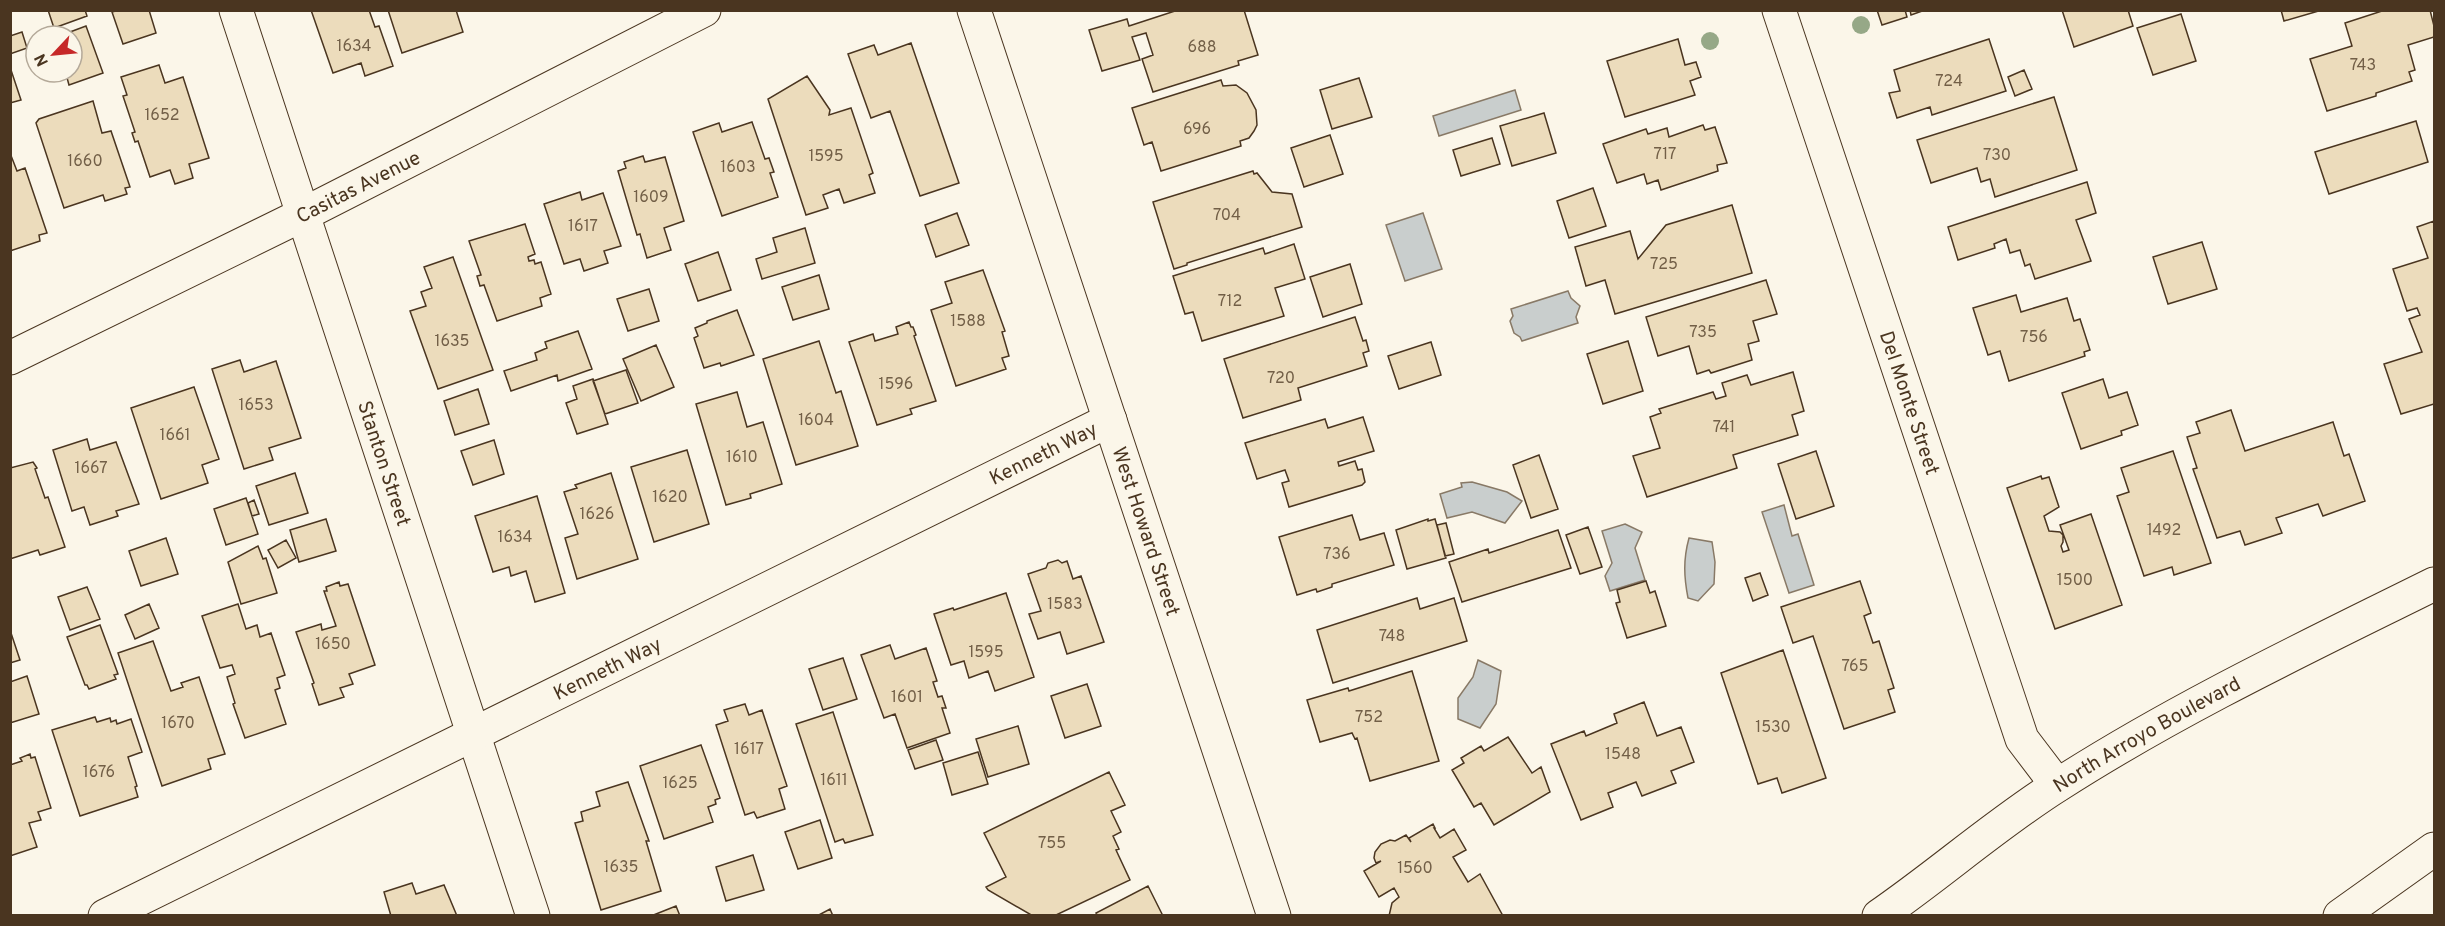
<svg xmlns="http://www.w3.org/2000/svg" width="2445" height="926" font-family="Overpass,sans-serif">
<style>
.water{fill:#c9cecd;stroke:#887966;stroke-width:1.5}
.building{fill:#ecdcbc;stroke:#4a3520;stroke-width:1.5}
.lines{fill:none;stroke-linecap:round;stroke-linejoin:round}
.minor-casing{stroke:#4a3520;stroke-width:35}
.tertiary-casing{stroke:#4a3520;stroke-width:35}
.minor{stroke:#fbf6e9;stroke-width:33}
.tertiary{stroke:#fbf6e9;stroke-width:33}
.tree{fill:#96a887}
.labels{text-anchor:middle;stroke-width:4.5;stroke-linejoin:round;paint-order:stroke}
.number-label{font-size:16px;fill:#725f47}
.street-label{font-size:20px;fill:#4a3520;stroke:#fbf6e9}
</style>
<rect width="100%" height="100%" fill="#fbf6e9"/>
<path class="water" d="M 1515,90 L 1521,110 L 1439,136 L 1433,116 Z
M 1423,213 L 1442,269 L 1405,281 L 1386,225 Z
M 1568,291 L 1571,298 L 1580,306 L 1576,317 L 1578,323 L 1522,341 L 1520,337 L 1514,333 L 1510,321 L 1513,316 L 1511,309 Z
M 1472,482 L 1507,492 L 1522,501 L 1505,523 L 1472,512 L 1447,518 L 1440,494 L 1462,487 L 1461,483 Z
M 1784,505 L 1792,536 L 1798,534 L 1814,585 L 1789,593 L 1762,512 Z
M 1625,524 L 1642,532 L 1635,548 L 1645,580 L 1610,591 L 1605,576 L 1612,563 L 1602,531 Z
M 1689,538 L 1712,542 L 1715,562 L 1714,584 L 1698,601 L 1688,598 C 1684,577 1683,560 1689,538 Z
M 1478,660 L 1501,671 L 1496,704 L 1480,728 L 1458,719 L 1458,698 L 1473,677 Z"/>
<path class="building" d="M 48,10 L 85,10 L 87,16 L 54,28 Z
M 119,10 L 149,10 L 156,33 L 123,44 L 112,12 Z
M 311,10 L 369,10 L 375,27 L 379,26 L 393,66 L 365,76 L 361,63 L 333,73 Z
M 388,10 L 456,10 L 463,32 L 402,53 Z
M 1178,10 L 1244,10 L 1258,55 L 1238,61 L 1239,65 L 1153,92 L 1142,59 L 1153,55 L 1146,33 L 1132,37 L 1140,60 L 1102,71 L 1089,30 L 1127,19 L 1129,26 Z
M 1877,10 L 1905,10 L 1907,17 L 1882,25 Z
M 1910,10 L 1925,10 L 1911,15 Z
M 2062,10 L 2128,10 L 2133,26 L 2074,47 Z
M 2281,10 L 2322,10 L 2284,21 Z
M 2385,10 L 2430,10 L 2434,26 L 2434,37 L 2408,45 L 2415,70 L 2409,72 L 2412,81 L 2376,93 L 2376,96 L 2327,111 L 2310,59 L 2352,46 L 2345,23 Z
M 2181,14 L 2196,61 L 2153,75 L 2137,28 Z
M 86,26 L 103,73 L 69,85 L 66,74 L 48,80 L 46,72 L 72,72 L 74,42 L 70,32 Z
M 22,32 L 27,48 L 10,54 L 10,36 Z
M 1678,39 L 1685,65 L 1696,62 L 1701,77 L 1690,81 L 1695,95 L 1625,117 L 1607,61 Z
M 1989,39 L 2006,91 L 1932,115 L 1930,107 L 1897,118 L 1889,93 L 1900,91 L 1894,70 Z
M 911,43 L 959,183 L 920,196 L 890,111 L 871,118 L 848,54 L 874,45 L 878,55 Z
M 159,65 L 165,83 L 183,77 L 209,158 L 189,164 L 193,178 L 175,184 L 170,170 L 150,177 L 138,141 L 135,142 L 132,133 L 135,132 L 123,96 L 127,95 L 121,77 Z
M 10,67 L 21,100 L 10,103 Z
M 2024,70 L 2032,89 L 2015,96 L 2008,77 Z
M 807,76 L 830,110 L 829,115 L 851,108 L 873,173 L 869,175 L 875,193 L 844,203 L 839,189 L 823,195 L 828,208 L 806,215 L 768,99 Z
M 1359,78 L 1372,117 L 1332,129 L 1320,90 Z
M 1221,80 L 1223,86 L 1236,85 L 1247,93 L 1256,110 L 1257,125 L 1254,131 L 1249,138 L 1240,141 L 1241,146 L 1161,171 L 1152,142 L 1144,145 L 1132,108 Z
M 2054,97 L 2077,170 L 1995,197 L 1990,179 L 1981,182 L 1977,168 L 1931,183 L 1917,140 Z
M 93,101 L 102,133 L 111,131 L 130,187 L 125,188 L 127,194 L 105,201 L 103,195 L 64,208 L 36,123 L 39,119 Z
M 1544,113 L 1556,153 L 1512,166 L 1500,126 Z
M 2416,121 L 2428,162 L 2329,194 L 2315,152 Z
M 752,122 L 765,159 L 769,158 L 774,172 L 770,173 L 778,197 L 722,216 L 693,132 L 719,123 L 722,132 Z
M 1703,125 L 1705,130 L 1715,127 L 1727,163 L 1717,165 L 1718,171 L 1661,190 L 1658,180 L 1647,184 L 1644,174 L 1617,183 L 1603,144 L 1646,129 L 1648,134 L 1667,128 L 1669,137 Z
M 1330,135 L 1343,174 L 1304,187 L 1291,148 Z
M 1492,138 L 1500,164 L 1461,176 L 1453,150 Z
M 10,153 L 17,171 L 25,168 L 47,233 L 39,235 L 40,241 L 10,251 Z
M 643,156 L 645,162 L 665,157 L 684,221 L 664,228 L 671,250 L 647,258 L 640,234 L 637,235 L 618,171 L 626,168 L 624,162 Z
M 1253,171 L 1254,174 L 1257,173 L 1272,192 L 1292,194 L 1302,227 L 1187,263 L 1187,265 L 1174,269 L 1153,202 Z
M 2087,182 L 2096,213 L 2076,220 L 2091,261 L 2035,279 L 2030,264 L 2025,266 L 2020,250 L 2010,253 L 2006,239 L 1994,244 L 1995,248 L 1958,260 L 1948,227 Z
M 1593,188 L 1606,226 L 1569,238 L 1557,201 Z
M 580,192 L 582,200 L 603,193 L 621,246 L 604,251 L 608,263 L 584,271 L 580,259 L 564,264 L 544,204 Z
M 1732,205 L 1752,273 L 1615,314 L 1605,280 L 1586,286 L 1575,247 L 1630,231 L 1638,259 L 1666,225 Z
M 957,213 L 969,245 L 936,257 L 925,225 Z
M 2434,221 L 2434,404 L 2401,414 L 2384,364 L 2422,352 L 2409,319 L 2420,315 L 2417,308 L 2407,311 L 2393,269 L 2428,258 L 2417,227 Z
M 525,224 L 535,254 L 528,257 L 529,261 L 534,260 L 535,264 L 541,262 L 551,294 L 540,298 L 542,306 L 497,321 L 484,285 L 480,286 L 477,276 L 481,275 L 469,241 Z
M 805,228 L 815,263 L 762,279 L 756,259 L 777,252 L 773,238 Z
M 2202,242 L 2217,289 L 2168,304 L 2153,257 Z
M 1294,244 L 1305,279 L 1275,288 L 1284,316 L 1202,341 L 1193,312 L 1185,314 L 1173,276 L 1263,248 L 1265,254 Z
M 718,252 L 731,290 L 698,301 L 685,264 Z
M 453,257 L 493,370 L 438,389 L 410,311 L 426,306 L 421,292 L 432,288 L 424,267 Z
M 1350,264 L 1362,304 L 1323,317 L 1310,277 Z
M 983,270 L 1005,331 L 1002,332 L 1009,356 L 1002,358 L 1006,369 L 956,386 L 931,310 L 952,303 L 945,282 Z
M 819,275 L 829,309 L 793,320 L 782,287 Z
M 1766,280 L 1777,314 L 1753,321 L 1759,341 L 1748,344 L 1752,360 L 1711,373 L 1709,370 L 1697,374 L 1689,346 L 1658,356 L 1646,317 Z
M 649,289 L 659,321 L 628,331 L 617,299 Z
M 2016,295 L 2021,312 L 2067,298 L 2074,321 L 2080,319 L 2090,350 L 2084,352 L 2085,356 L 2009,381 L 2000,351 L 1988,355 L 1973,308 Z
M 737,310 L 754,355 L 721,366 L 720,363 L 704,368 L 694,338 L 698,336 L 695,328 L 707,323 L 707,321 Z
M 1355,317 L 1363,341 L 1366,340 L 1369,351 L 1363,353 L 1367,366 L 1298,388 L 1301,400 L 1243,418 L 1224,359 Z
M 909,322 L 911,327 L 913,327 L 916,335 L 914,336 L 936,401 L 910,409 L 912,414 L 877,425 L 849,342 L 873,334 L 875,341 L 898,334 L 896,327 Z
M 578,331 L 592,369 L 558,381 L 557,375 L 511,391 L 504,371 L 537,360 L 535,353 L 547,348 L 545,342 Z
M 819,341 L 836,393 L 841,391 L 858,446 L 796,465 L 763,359 Z
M 1628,341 L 1643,391 L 1603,404 L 1587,354 Z
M 1431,342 L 1441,375 L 1399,389 L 1388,356 Z
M 656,345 L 674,387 L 641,401 L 623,359 Z
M 240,360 L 244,372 L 276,361 L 301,438 L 269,448 L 273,460 L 244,469 L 212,369 Z
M 626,370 L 638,403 L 605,414 L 593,381 Z
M 1793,372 L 1804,411 L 1792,415 L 1798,435 L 1733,455 L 1737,468 L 1647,497 L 1633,456 L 1660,448 L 1650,417 L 1661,413 L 1659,409 L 1713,392 L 1716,399 L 1726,396 L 1722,383 L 1747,375 L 1751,385 Z
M 593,379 L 608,424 L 577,434 L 566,403 L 577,399 L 573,386 Z
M 2103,379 L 2109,398 L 2127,392 L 2138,425 L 2121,431 L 2122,435 L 2081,449 L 2062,393 Z
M 194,387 L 219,459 L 202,465 L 208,483 L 161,499 L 131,408 Z
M 478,389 L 489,424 L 455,435 L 444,401 Z
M 737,392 L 747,427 L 763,422 L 782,484 L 750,494 L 751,498 L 726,505 L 696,404 Z
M 2231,410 L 2245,451 L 2333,422 L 2344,456 L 2349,454 L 2365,501 L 2323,516 L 2318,504 L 2276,518 L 2282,533 L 2245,545 L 2240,531 L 2217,538 L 2193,469 L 2197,468 L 2187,437 L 2200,433 L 2196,422 Z
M 1363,417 L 1374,451 L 1338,462 L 1339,466 L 1355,461 L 1358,470 L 1362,469 L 1365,482 L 1362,485 L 1289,507 L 1282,483 L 1289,481 L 1285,470 L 1257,479 L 1245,443 L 1325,419 L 1328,428 Z
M 87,439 L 90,450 L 116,442 L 139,504 L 116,511 L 118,516 L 90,525 L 84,507 L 72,511 L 53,450 Z
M 494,440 L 504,474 L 473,485 L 461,451 Z
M 687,450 L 709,524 L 654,542 L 631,467 Z
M 1816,451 L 1834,506 L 1796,519 L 1778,464 Z
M 2173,451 L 2211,563 L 2174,575 L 2172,567 L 2144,576 L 2117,496 L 2129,492 L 2121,468 Z
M 1539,455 L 1558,509 L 1531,518 L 1513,465 Z
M 33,462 L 37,468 L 35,469 L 45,498 L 48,497 L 65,547 L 40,555 L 38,550 L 10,559 L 10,468 Z
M 295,473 L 308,513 L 269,525 L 256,486 Z
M 611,473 L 638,559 L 577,579 L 565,538 L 578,534 L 564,492 L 577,488 L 575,485 Z
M 2041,476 L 2042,479 L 2049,477 L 2059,507 L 2044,516 L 2049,531 L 2060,532 L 2063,535 L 2063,542 L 2061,546 L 2063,552 L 2069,550 L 2060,525 L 2091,514 L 2122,605 L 2055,629 L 2007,488 Z
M 537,496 L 565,593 L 535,602 L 526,571 L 511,576 L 509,567 L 493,572 L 475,516 Z
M 246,498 L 258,534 L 226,545 L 214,509 Z
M 254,500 L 259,514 L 252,516 L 248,503 Z
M 1352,515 L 1360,540 L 1384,533 L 1394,565 L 1332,584 L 1332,587 L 1317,592 L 1316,589 L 1297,595 L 1279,537 Z
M 326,519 L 336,551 L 299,562 L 290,530 Z
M 1428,519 L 1428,521 L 1435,519 L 1446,558 L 1407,569 L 1396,530 Z
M 1446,523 L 1454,554 L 1445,556 L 1437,525 Z
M 1588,527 L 1602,567 L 1580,574 L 1566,535 Z
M 1558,530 L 1571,568 L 1462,602 L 1449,562 L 1488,549 L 1489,553 Z
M 166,538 L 178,574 L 141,586 L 129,551 Z
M 286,540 L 296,558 L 278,568 L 268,550 Z
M 258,546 L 263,559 L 266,558 L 277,593 L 241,604 L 228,562 Z
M 1058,560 L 1062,563 L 1067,561 L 1073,579 L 1081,576 L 1104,642 L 1067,654 L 1060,632 L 1038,639 L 1029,614 L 1041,611 L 1028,574 L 1046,568 L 1048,563 Z
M 1760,573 L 1768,595 L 1753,601 L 1745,578 Z
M 1646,581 L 1650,593 L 1655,591 L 1666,626 L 1627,638 L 1616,603 L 1620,602 L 1617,590 Z
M 1860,581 L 1871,613 L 1864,616 L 1873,643 L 1879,641 L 1894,688 L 1888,690 L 1895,712 L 1844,729 L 1813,636 L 1793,643 L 1781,607 Z
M 339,582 L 340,586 L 348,584 L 375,665 L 349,674 L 353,684 L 340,688 L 344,697 L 319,705 L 312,684 L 314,683 L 296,632 L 321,624 L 322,630 L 336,626 L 324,591 L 327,591 L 326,587 Z
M 87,587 L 100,619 L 70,630 L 58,597 Z
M 1006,593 L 1034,677 L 995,691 L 988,671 L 969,678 L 964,661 L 951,665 L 934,614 L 953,608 L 954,610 Z
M 1417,598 L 1420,609 L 1454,598 L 1467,641 L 1333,683 L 1317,630 Z
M 149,604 L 159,628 L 135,639 L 125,615 Z
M 238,604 L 246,629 L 257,625 L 260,637 L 271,633 L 285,675 L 277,678 L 280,688 L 275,690 L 286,724 L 245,738 L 233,704 L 235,703 L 227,677 L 235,674 L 232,665 L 220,668 L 202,616 Z
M 100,625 L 118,674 L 114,675 L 116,679 L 89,689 L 87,685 L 85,685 L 67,637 Z
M 10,630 L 20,660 L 10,663 Z
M 153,641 L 171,691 L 183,687 L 181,683 L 199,677 L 225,754 L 208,759 L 211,769 L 162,786 L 118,653 Z
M 890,645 L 895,659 L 926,648 L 937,681 L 933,682 L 938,697 L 942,696 L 946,708 L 942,708 L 950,733 L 907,748 L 895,714 L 884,718 L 861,655 Z
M 1783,650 L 1826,778 L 1782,793 L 1777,778 L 1758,784 L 1721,673 Z
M 843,658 L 857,699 L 823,710 L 809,669 Z
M 1412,671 L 1439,761 L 1370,781 L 1357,738 L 1355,739 L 1352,733 L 1320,742 L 1307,700 L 1348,688 L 1349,691 Z
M 27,676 L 39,714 L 10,723 L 10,682 Z
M 1087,684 L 1101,726 L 1065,738 L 1051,696 Z
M 1644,702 L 1657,736 L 1681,727 L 1694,762 L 1671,771 L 1676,783 L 1642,796 L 1636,782 L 1608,793 L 1613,807 L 1581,820 L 1551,744 L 1584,731 L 1586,736 L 1617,723 L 1614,714 Z
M 745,704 L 749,715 L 762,710 L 787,786 L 779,789 L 785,809 L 757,818 L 754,812 L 745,815 L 716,725 L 728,721 L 724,710 Z
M 833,712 L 873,835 L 845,843 L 843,839 L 835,842 L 796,724 Z
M 95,717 L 97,722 L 110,718 L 111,722 L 116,720 L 117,724 L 131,719 L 142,752 L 128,757 L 137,786 L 135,787 L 138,797 L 80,816 L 52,730 Z
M 1018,726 L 1029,764 L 988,777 L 976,739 Z
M 1508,737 L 1532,773 L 1541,767 L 1550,792 L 1494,825 L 1481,803 L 1474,807 L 1452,770 L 1464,763 L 1461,758 L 1481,746 L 1484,751 Z
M 936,740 L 943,760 L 915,769 L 908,750 Z
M 701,745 L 720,798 L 715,800 L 716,804 L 708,807 L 713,822 L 664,839 L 640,766 Z
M 978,752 L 988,784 L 952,795 L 943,763 Z
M 30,754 L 31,758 L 35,757 L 51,808 L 38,812 L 41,820 L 29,823 L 37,847 L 10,856 L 10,765 L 22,761 L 20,758 Z
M 1109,772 L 1125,805 L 1111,811 L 1121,832 L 1113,836 L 1119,849 L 1116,850 L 1130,880 L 1054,916 L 1033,916 L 988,890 L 986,887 L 1006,877 L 984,833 Z
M 628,782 L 649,841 L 646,841 L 661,891 L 601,910 L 575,823 L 583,821 L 581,812 L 600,806 L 596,792 Z
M 820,820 L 832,858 L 798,869 L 785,832 Z
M 1433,824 L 1435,828 L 1434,828 L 1440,838 L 1454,829 L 1466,850 L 1453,857 L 1468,882 L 1480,874 L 1503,916 L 1389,916 L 1392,903 L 1399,897 L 1394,888 L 1379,897 L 1364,871 L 1381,861 L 1376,863 L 1374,858 L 1375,852 L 1381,844 L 1390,840 L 1395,841 L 1406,835 L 1411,842 L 1409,838 Z
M 753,855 L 764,890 L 726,901 L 716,867 Z
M 412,883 L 416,894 L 444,885 L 457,916 L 391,916 L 384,892 Z
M 1148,886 L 1163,916 L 1098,916 L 1096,913 Z
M 676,906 L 680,916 L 651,916 Z
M 830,909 L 833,916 L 817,916 Z"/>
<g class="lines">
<g class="minor-casing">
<g id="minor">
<path id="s1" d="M 236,10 L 533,916"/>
<path id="s2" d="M 974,10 L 1274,916"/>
<path id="s3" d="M 1779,10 L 2022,739 L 2057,785"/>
<path id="s4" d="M 10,358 L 302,215 L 704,10"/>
<path id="s5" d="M 105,916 L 1110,420"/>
</g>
</g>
<g class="tertiary-casing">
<g id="tertiary">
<path id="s6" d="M 1879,916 C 1940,874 1996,824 2058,785 C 2178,708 2307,647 2434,584"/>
<path d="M 2340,916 L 2434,849"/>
</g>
</g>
<use href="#minor" class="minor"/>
<use href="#tertiary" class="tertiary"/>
</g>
<g class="tree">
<circle cx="1861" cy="25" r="9"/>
<circle cx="1710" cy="41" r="9"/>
</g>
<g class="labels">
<g class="number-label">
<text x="354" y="51">1634</text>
<text x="1202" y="52">688</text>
<text x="2363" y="70">743</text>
<text x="1949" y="86">724</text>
<text x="162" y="120">1652</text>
<text x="1197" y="134">696</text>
<text x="1665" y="159">717</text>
<text x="1997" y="160">730</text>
<text x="826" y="161">1595</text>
<text x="85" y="166">1660</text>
<text x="738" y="172">1603</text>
<text x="651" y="202">1609</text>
<text x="1227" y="220">704</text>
<text x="583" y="231">1617</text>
<text x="1664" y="269">725</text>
<text x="1230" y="306">712</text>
<text x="968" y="326">1588</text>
<text x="1703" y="337">735</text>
<text x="2034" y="342">756</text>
<text x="452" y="346">1635</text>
<text x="1281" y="383">720</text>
<text x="896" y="389">1596</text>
<text x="256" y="410">1653</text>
<text x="816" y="425">1604</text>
<text x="1724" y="432">741</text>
<text x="175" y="440">1661</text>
<text x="742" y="462">1610</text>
<text x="91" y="473">1667</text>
<text x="670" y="502">1620</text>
<text x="597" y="519">1626</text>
<text x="2164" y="535">1492</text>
<text x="515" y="542">1634</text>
<text x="1337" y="559">736</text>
<text x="2075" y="585">1500</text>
<text x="1065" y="609">1583</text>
<text x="1392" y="641">748</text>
<text x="333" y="649">1650</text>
<text x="986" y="657">1595</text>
<text x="1855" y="671">765</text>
<text x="907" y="702">1601</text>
<text x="1369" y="722">752</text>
<text x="178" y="728">1670</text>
<text x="1773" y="732">1530</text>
<text x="749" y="754">1617</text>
<text x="1623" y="759">1548</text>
<text x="99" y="777">1676</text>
<text x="834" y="785">1611</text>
<text x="680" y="788">1625</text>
<text x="1052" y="848">755</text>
<text x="621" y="872">1635</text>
<text x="1415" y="873">1560</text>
</g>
<g class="street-label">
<text dy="7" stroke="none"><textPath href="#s4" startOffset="388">Casitas Avenue</textPath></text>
<text dy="7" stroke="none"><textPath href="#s3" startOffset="414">Del Monte Street</textPath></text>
<text dy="7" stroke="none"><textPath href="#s5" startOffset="1046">Kenneth Way</textPath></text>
<text dy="7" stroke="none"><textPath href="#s1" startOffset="477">Stanton Street</textPath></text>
<text dy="7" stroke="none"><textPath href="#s2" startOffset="549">West Howard Street</textPath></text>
<text dy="7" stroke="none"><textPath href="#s5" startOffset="560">Kenneth Way</textPath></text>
<text dy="7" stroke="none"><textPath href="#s6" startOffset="324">North Arroyo Boulevard</textPath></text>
</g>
</g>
<rect width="2445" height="926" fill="none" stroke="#4a3520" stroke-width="24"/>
<g transform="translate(54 54) rotate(244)"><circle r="28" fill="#fbf6e9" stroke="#b4a999" stroke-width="1.5"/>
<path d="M0-4.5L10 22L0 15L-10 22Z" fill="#c62828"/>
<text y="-9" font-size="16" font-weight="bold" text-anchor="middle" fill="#4a3520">N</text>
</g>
</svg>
